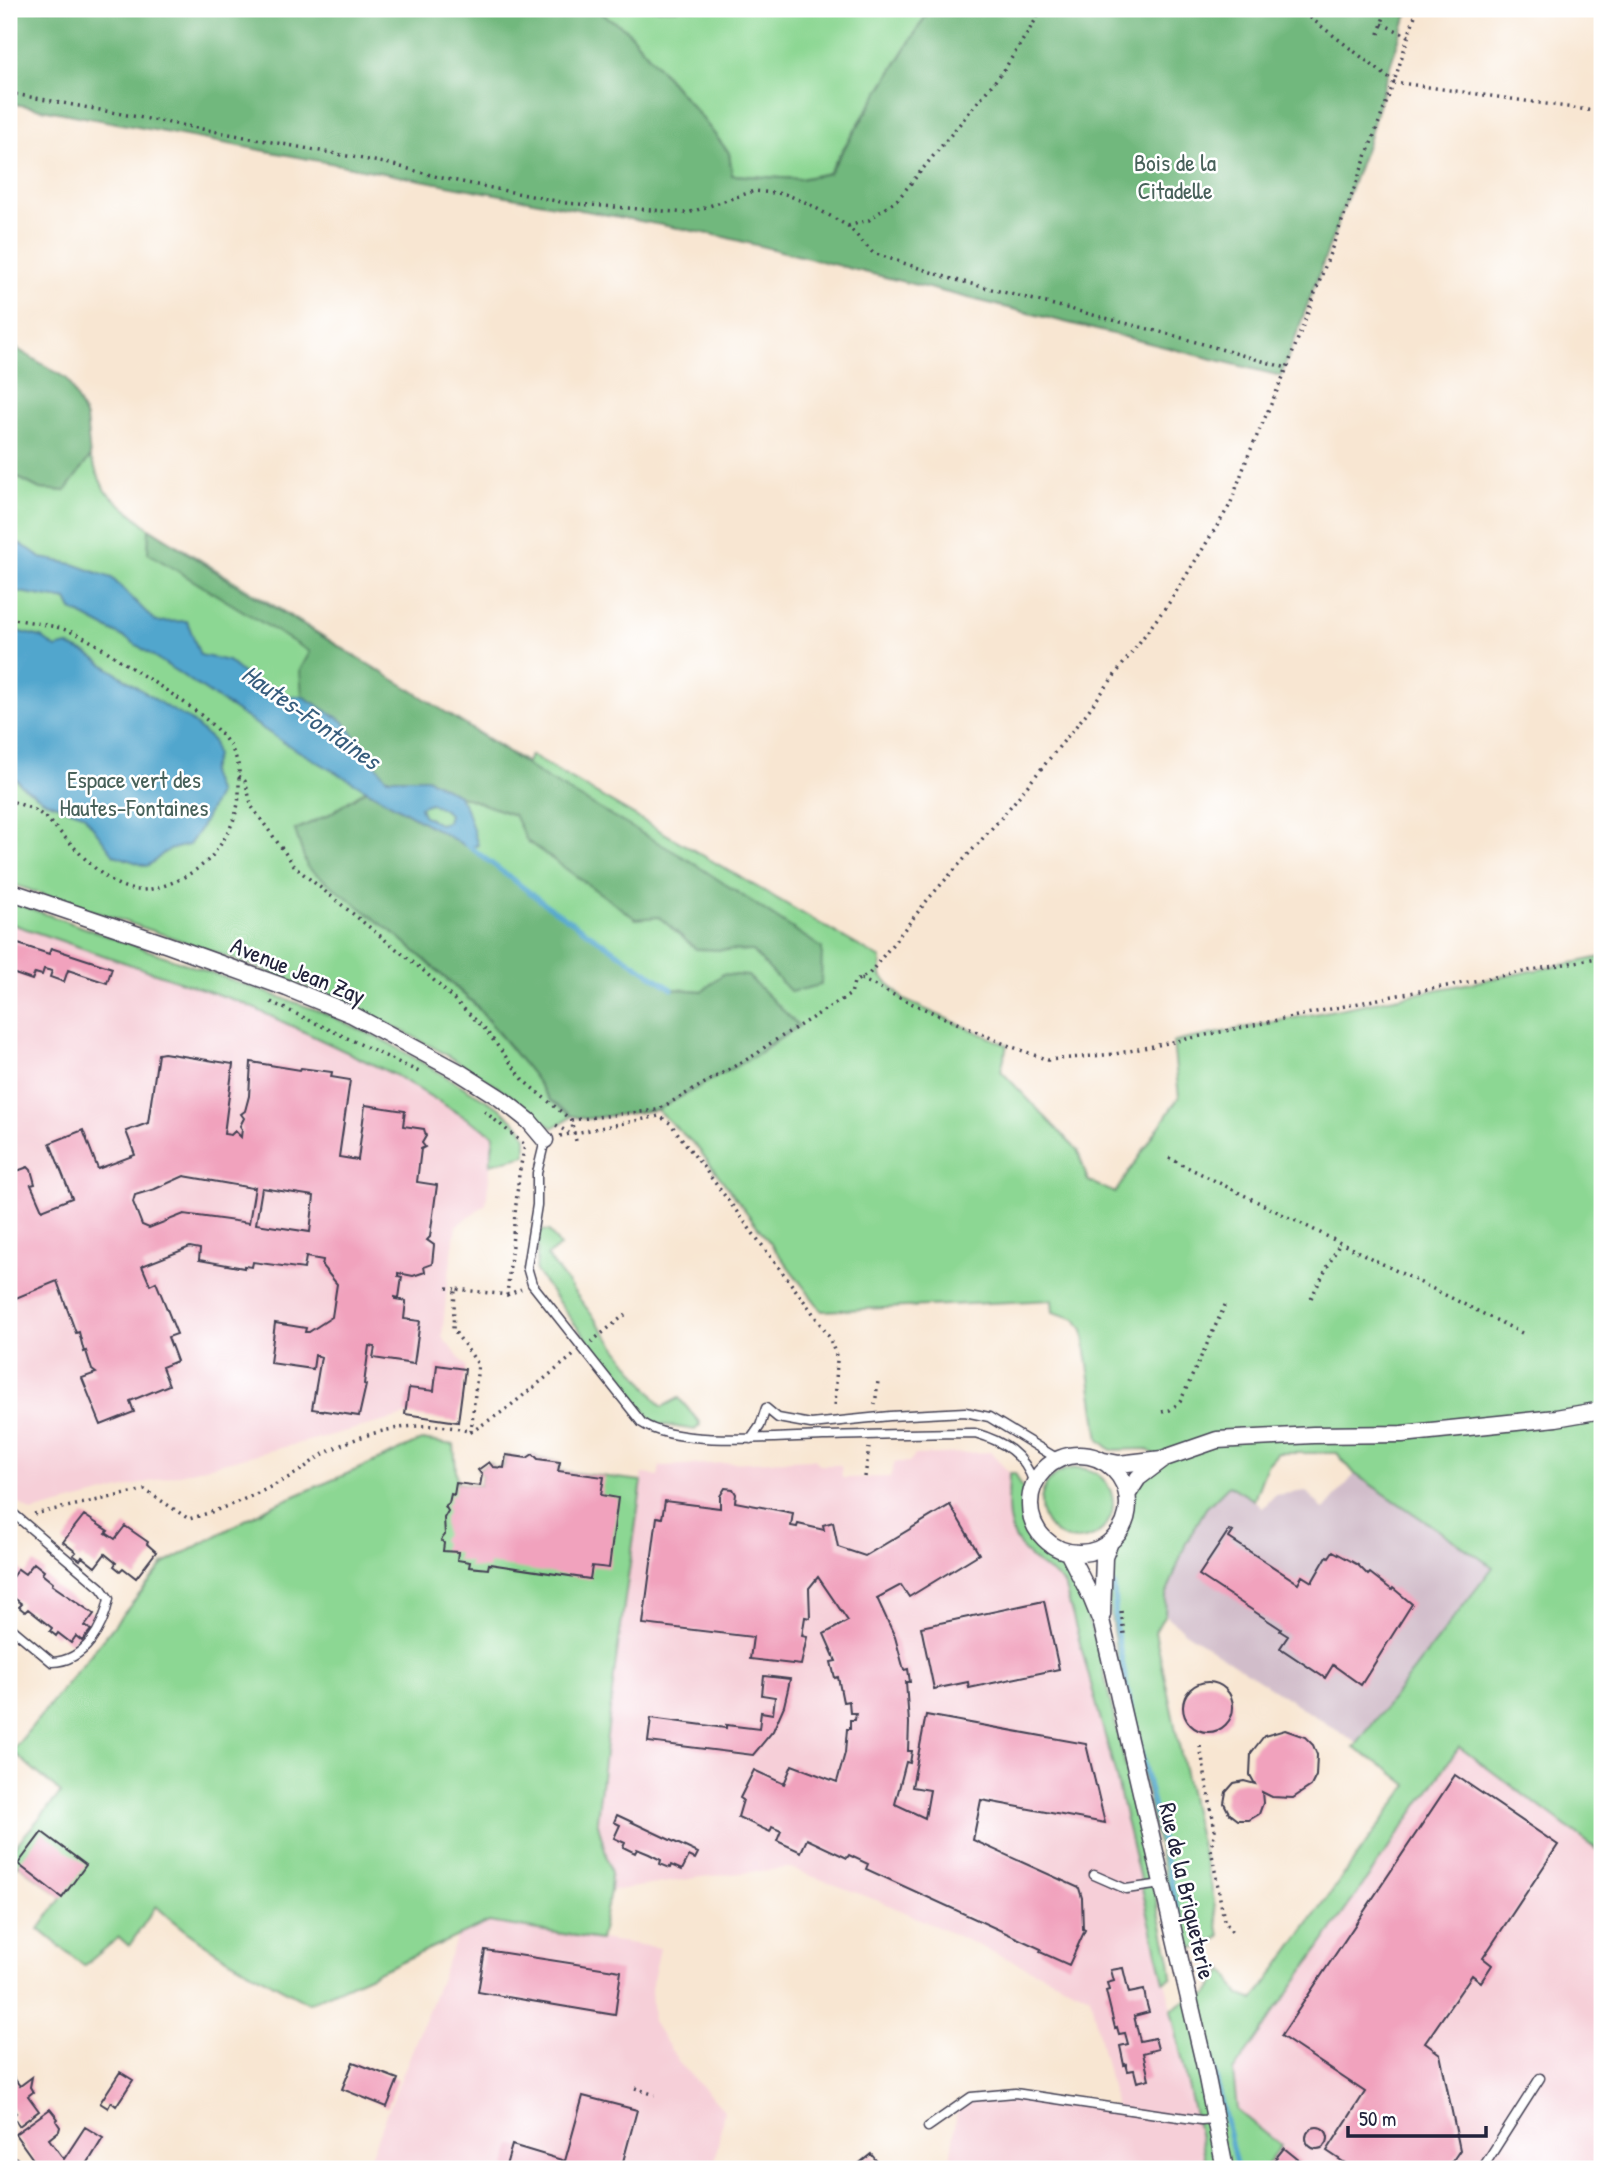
<svg xmlns="http://www.w3.org/2000/svg" width="1611" height="2178" font-family="'Patrick Hand',sans-serif">
<style>
.built{fill:#f6cfd8}
.industrial{fill:#d1bdca}
.green{fill:#8cd793;stroke:#577c67;stroke-width:2}
.forest{fill:#71b87d;stroke:#4a6d5c;stroke-width:2}
.water{fill:#51a6cd;stroke:#3a6484;stroke-width:2;fill-rule:evenodd}
.lines{fill:none;stroke-linecap:round;stroke-linejoin:round}
.stream{stroke:#51a6cd;stroke-width:5}
.building{fill:#f1a2bd;fill-rule:evenodd}
.service-casing{stroke:#423f52;stroke-width:11}
.minor-casing{stroke:#423f52;stroke-width:19}
.secondary-casing{stroke:#423f52;stroke-width:24}
.path{stroke:#423f52;stroke-width:3.5;stroke-dasharray:2 5;stroke-linecap:butt}
.service{stroke:#fff;stroke-width:8}
.minor{stroke:#fff;stroke-width:16}
.secondary{stroke:#fbe6c4;stroke-width:21}
.labels{text-anchor:middle;stroke-width:5;stroke-linejoin:round;paint-order:stroke}
.park-label{font-size:24px;fill:#47615a;stroke:#fff}
.street-label{font-size:24px;fill:#22223b;stroke:#fff}
.water-label{font-size:26px;font-style:italic;fill:#375d7d;stroke:#fff}
</style>
<rect width="100%" height="100%" fill="#fff"/>
<filter id="ink" filterUnits="userSpaceOnUse"><feTurbulence type="fractalNoise" baseFrequency=".0143" numOctaves="2"/><feDisplacementMap in="SourceGraphic" scale="14" xChannelSelector="R" yChannelSelector="G"/><feConvolveMatrix kernelMatrix="1 2 1 2 8 2 1 2 1" color-interpolation-filters="sRGB"/></filter>
<filter id="wash" filterUnits="userSpaceOnUse"><feTurbulence type="fractalNoise" baseFrequency=".00686" numOctaves="4" result="noise"/><feDisplacementMap in="SourceGraphic" scale="28" xChannelSelector="R" yChannelSelector="G"/><feGaussianBlur stdDeviation="1.57" result="paint"/><feColorMatrix in="noise" values="0 0 0 0 0 0 0 0 0 0 0 0 0 0 0 0 0 1.4 0 .05"/><feComposite in="paint" operator="in"/></filter>
<g filter="url(#wash)">
<rect width="100%" height="100%" fill="#f8e6d2"/>
<path class="built" d="M 9,923 L 243,1003 L 395,1075 L 494,1135 L 486,1204 L 456,1226 L 447,1288 L 442,1337 L 466,1366 L 458,1422 L 409,1415 L 31,1512 L 9,1496 Z
M 991,1452 L 1009,1473 L 1007,1498 L 1038,1564 L 1056,1575 L 1064,1584 L 1115,1773 L 1179,2038 L 1207,2169 L 978,2169 L 978,2166 L 950,2160 L 958,2104 L 989,2094 L 1116,2109 L 1090,1996 L 884,1903 L 790,1868 L 702,1877 L 610,1891 L 611,1873 L 597,1820 L 615,1668 L 643,1474 L 658,1476 L 660,1466 L 814,1459 L 821,1465 L 841,1465 L 842,1478 L 890,1477 L 895,1462 L 909,1462 L 915,1455 Z
M 1459,1746 L 1602,1853 L 1602,2169 L 1263,2169 L 1281,2146 L 1237,2110 L 1233,2072 Z
M 489,1922 L 660,1948 L 651,1989 L 653,2022 L 681,2065 L 724,2110 L 714,2168 L 717,2169 L 365,2169 L 458,1935 Z"/>
<path class="industrial" d="M 1355,1474 L 1493,1567 L 1358,1744 L 1185,1632 L 1165,1614 L 1166,1596 L 1186,1543 L 1206,1508 L 1229,1485 L 1254,1500 L 1263,1508 L 1275,1495 L 1306,1491 L 1324,1510 Z"/>
<path class="green" d="M 594,9 L 930,9 L 828,173 L 800,179 L 732,175 L 729,153 L 701,117 L 626,29 Z
M 90,457 L 105,491 L 149,528 L 527,763 L 530,755 L 881,959 L 881,976 L 904,1000 L 1007,1045 L 1001,1071 L 1078,1151 L 1088,1181 L 1115,1193 L 1179,1097 L 1173,1042 L 1602,957 L 1602,1853 L 1459,1747 L 1233,2072 L 1237,2110 L 1281,2146 L 1263,2169 L 1207,2169 L 1171,2010 L 1188,1999 L 1207,1995 L 1224,1970 L 1240,1995 L 1254,2000 L 1408,1785 L 1389,1770 L 1354,1748 L 1493,1567 L 1355,1474 L 1337,1453 L 1278,1453 L 1267,1465 L 1254,1500 L 1229,1485 L 1206,1508 L 1186,1543 L 1166,1596 L 1165,1614 L 1155,1632 L 1199,1839 L 1211,1884 L 1220,1937 C 1202,1946 1201,1950 1180,1946 L 1116,1654 L 1109,1603 L 1110,1542 L 1123,1526 L 1126,1518 L 1127,1495 L 1162,1459 L 1146,1449 L 1111,1450 L 1099,1440 L 1083,1330 L 1076,1319 L 1053,1312 L 1052,1300 L 822,1311 L 696,1146 L 657,1110 L 758,1054 L 799,1026 L 723,974 L 703,991 L 672,989 L 545,904 L 469,848 L 366,790 L 328,815 L 295,830 L 400,938 L 475,1005 L 532,1074 L 550,1100 L 572,1116 L 553,1128 C 397,1000 196,947 9,883 L 9,473 L 40,489 L 65,491 Z
M 9,901 L 322,1012 L 387,1042 L 501,1109 L 522,1128 L 526,1138 L 526,1155 L 490,1164 L 494,1135 L 395,1075 L 243,1003 L 9,923 Z
M 539,1230 L 549,1231 L 560,1246 L 547,1256 L 662,1407 L 679,1398 L 699,1422 L 700,1425 L 695,1430 L 658,1424 L 652,1421 L 570,1318 L 536,1271 Z
M 422,1440 L 454,1445 L 457,1483 L 480,1486 L 482,1475 L 478,1470 L 489,1462 L 494,1467 L 503,1468 L 506,1455 L 526,1458 L 533,1454 L 539,1459 L 560,1462 L 559,1471 L 642,1481 L 615,1668 L 597,1820 L 611,1873 L 610,1891 L 600,1940 L 489,1922 L 309,2003 C 256,1974 200,1948 156,1906 L 129,1946 L 119,1937 L 84,1966 L 39,1929 L 62,1897 L 18,1864 L 9,1875 L 9,1853 L 61,1793 L 12,1751 L 164,1564 L 271,1506 L 356,1470 Z
M1041 1504a36 36 0 1 1 72 0a36 36 0 1 1-72 0Z
M 1009,1473 L 1015,1473 L 1023,1489 L 1022,1521 L 1036,1547 L 1072,1574 L 1085,1592 L 1086,1613 L 1100,1656 L 1170,1960 L 1172,1977 L 1164,1982 L 1115,1773 L 1064,1584 C 1056,1575 1047,1571 1038,1564 C 1002,1535 1008,1513 1009,1473 Z"/>
<path class="forest" d="M 9,9 L 594,9 L 626,29 L 701,117 L 729,153 L 732,175 L 800,179 L 829,173 L 930,9 L 1409,9 L 1386,78 L 1368,142 L 1281,376 L 720,236 L 9,103 Z
M 9,344 L 67,379 L 86,418 L 90,457 L 65,491 L 40,489 L 9,473 Z
M 149,528 L 236,585 L 413,691 L 546,778 L 690,861 L 822,948 L 821,985 L 791,992 L 752,951 L 696,949 L 659,917 L 636,919 L 527,841 L 514,815 L 458,795 L 427,778 L 386,779 L 343,721 L 302,696 L 300,670 L 310,652 L 148,553 Z
M 366,790 L 469,848 L 545,904 L 672,989 L 703,991 L 723,974 L 748,976 L 799,1026 L 766,1046 L 758,1054 L 657,1110 L 586,1119 L 572,1116 L 550,1100 L 532,1074 L 475,1004 L 400,938 L 307,867 L 295,830 L 328,815 Z"/>
<path class="water" d="M 9,538 L 31,550 L 41,558 L 73,564 L 112,578 L 156,622 L 187,621 L 200,655 L 228,661 L 272,698 L 302,696 L 343,721 L 386,778 L 427,778 L 458,795 L 466,808 L 478,845 L 469,848 L 286,744 L 129,640 L 72,610 L 67,600 L 13,591 L 9,588 ZM 430,803 L 442,808 L 449,814 L 447,822 L 439,824 L 423,815 L 420,807 Z
M 9,629 L 41,637 L 56,648 L 67,645 L 88,654 L 165,706 L 190,720 L 213,741 L 216,756 L 210,773 L 218,794 L 200,829 L 189,845 C 181,847 172,848 165,852 C 158,857 155,863 146,866 L 114,855 L 83,814 L 45,801 L 21,785 L 9,771 Z"/>
<g class="lines">
<path class="stream" d="M 466,844 L 545,904 L 672,989
M 1114,1585 L 1116,1628 L 1132,1713 L 1186,1947
M 1199,2003 L 1237,2169"/>
</g>
<g id="blocks">
<path class="building" d="M 9,941 L 49,954 L 51,948 L 112,968 L 107,983 L 68,970 L 64,982 L 50,977 L 52,971 L 44,969 L 42,975 L 35,973 L 32,980 L 9,972 Z
M 164,1053 L 233,1064 L 224,1134 L 231,1135 L 235,1131 L 241,1137 L 242,1129 L 240,1126 L 244,1118 L 241,1114 L 245,1111 L 249,1096 L 251,1062 L 300,1070 L 301,1068 L 332,1072 L 331,1077 L 350,1080 L 339,1157 L 358,1160 L 365,1105 L 405,1111 L 403,1126 L 424,1129 L 426,1136 L 422,1143 L 425,1147 L 421,1149 L 417,1182 L 437,1185 L 430,1237 L 427,1240 L 434,1245 L 432,1264 L 424,1267 L 425,1272 L 413,1276 L 398,1273 L 398,1276 L 402,1277 L 399,1298 L 395,1297 L 395,1299 L 406,1301 L 404,1319 L 420,1321 L 414,1364 L 373,1358 L 375,1347 L 369,1346 L 364,1384 L 366,1385 L 359,1416 L 312,1409 L 321,1357 L 315,1355 L 313,1369 L 270,1363 L 275,1323 L 306,1328 L 305,1332 L 309,1332 L 332,1317 L 337,1284 L 322,1266 L 323,1260 L 306,1257 L 304,1269 L 253,1262 L 252,1267 L 244,1266 L 244,1268 L 199,1260 L 200,1249 L 190,1247 L 142,1266 L 150,1285 L 156,1282 L 177,1334 L 168,1337 L 177,1361 L 162,1367 L 169,1385 L 130,1401 L 134,1412 L 101,1425 L 82,1378 L 96,1373 L 92,1370 L 86,1351 L 84,1352 L 79,1332 L 76,1333 L 57,1281 L 16,1298 L 9,1279 L 9,1174 L 28,1167 L 31,1170 L 35,1184 L 31,1185 L 42,1210 L 72,1198 L 50,1143 L 83,1130 L 98,1169 L 135,1155 L 126,1131 L 148,1123 L 158,1054 ZM 184,1176 L 252,1188 L 255,1187 L 249,1223 L 184,1214 L 149,1228 L 142,1225 L 133,1202 L 135,1195 L 155,1189 ZM 262,1188 L 314,1196 L 310,1232 L 256,1224 Z
M 437,1365 L 465,1369 L 458,1422 L 405,1414 L 409,1388 L 434,1391 Z
M 533,1454 L 538,1459 L 560,1462 L 558,1471 L 604,1477 L 601,1495 L 618,1498 L 609,1568 L 592,1566 L 590,1579 L 489,1564 L 488,1569 L 469,1567 L 470,1562 L 457,1560 L 458,1552 L 443,1551 L 444,1543 L 441,1540 L 445,1535 L 444,1518 L 448,1511 L 445,1506 L 449,1503 L 451,1494 L 454,1495 L 456,1483 L 480,1486 L 482,1475 L 478,1470 L 489,1462 L 493,1467 L 504,1468 L 506,1455 L 527,1458 Z
M 725,1488 L 733,1489 L 736,1494 L 735,1502 L 793,1513 L 791,1526 L 797,1527 L 798,1524 L 824,1530 L 823,1525 L 833,1522 L 838,1547 L 865,1556 L 950,1505 L 979,1554 L 909,1597 L 901,1585 L 877,1598 L 895,1637 L 904,1670 L 908,1669 L 910,1682 L 906,1682 L 909,1723 L 908,1751 L 912,1751 L 910,1763 L 906,1762 L 895,1804 L 925,1818 L 930,1790 L 912,1787 L 926,1715 L 1086,1744 L 1105,1823 L 981,1800 L 973,1840 L 1079,1888 L 1082,1898 L 1083,1929 L 1085,1930 L 1069,1965 L 1040,1952 L 1041,1949 L 866,1869 L 868,1864 L 849,1855 L 847,1858 L 807,1839 L 801,1852 L 777,1841 L 781,1831 L 772,1827 L 770,1832 L 738,1817 L 743,1800 L 740,1798 L 754,1770 L 784,1784 L 792,1765 L 837,1782 L 845,1753 L 847,1729 L 850,1729 L 850,1720 L 855,1720 L 856,1713 L 850,1713 L 849,1701 L 843,1702 L 838,1677 L 835,1678 L 831,1662 L 836,1661 L 824,1634 L 848,1621 L 818,1577 L 809,1588 L 810,1618 L 805,1617 L 802,1636 L 807,1637 L 801,1665 L 750,1659 L 753,1637 L 643,1624 L 657,1517 L 662,1518 L 665,1501 L 720,1508 L 720,1496 Z
M 84,1515 L 108,1531 L 106,1533 L 115,1539 L 125,1526 L 148,1542 L 147,1544 L 156,1552 L 136,1578 L 123,1568 L 120,1571 L 114,1566 L 116,1563 L 105,1554 L 95,1567 L 82,1557 L 80,1560 L 73,1555 L 76,1552 L 63,1542 Z
M 1229,1530 L 1233,1532 L 1229,1538 L 1298,1583 L 1302,1576 L 1312,1582 L 1327,1556 L 1329,1557 L 1333,1551 L 1358,1565 L 1368,1575 L 1370,1573 L 1392,1590 L 1393,1588 L 1412,1604 L 1361,1685 L 1333,1665 L 1325,1678 L 1280,1648 L 1288,1636 L 1280,1631 L 1281,1629 L 1199,1575 Z
M 34,1563 L 44,1571 L 42,1574 L 53,1583 L 52,1585 L 94,1614 L 85,1626 L 91,1630 L 82,1641 L 76,1636 L 71,1643 L 58,1633 L 56,1636 L 50,1631 L 52,1628 L 28,1609 L 25,1612 L 19,1607 L 22,1604 L 9,1594 L 9,1581 L 18,1569 L 25,1574 Z
M 1044,1601 L 1059,1669 L 969,1688 L 968,1682 L 934,1689 L 921,1627 Z
M 764,1676 L 790,1679 L 788,1689 L 784,1706 L 773,1731 L 753,1755 L 648,1742 L 651,1718 L 726,1728 L 726,1725 L 759,1729 L 761,1712 L 773,1714 L 775,1697 L 762,1695 Z
M1183 1707a25 25 0 1 1 50 0a25 25 0 1 1-50 0Z
M 1285,1730 L 1305,1737 L 1313,1745 L 1317,1755 L 1316,1776 L 1311,1786 L 1293,1798 L 1272,1797 L 1262,1792 L 1263,1803 L 1259,1814 L 1249,1820 L 1238,1820 L 1229,1813 L 1224,1803 L 1226,1792 L 1234,1783 L 1244,1781 L 1255,1784 L 1250,1775 L 1251,1753 L 1264,1736 Z
M 1455,1775 L 1558,1845 L 1483,1958 L 1492,1965 L 1481,1982 L 1472,1975 L 1425,2043 L 1440,2054 L 1460,2150 L 1447,2169 L 1354,2169 L 1327,2151 L 1365,2092 L 1281,2036 Z
M 617,1815 L 698,1853 L 695,1859 L 689,1856 L 682,1870 L 671,1865 L 670,1868 L 660,1864 L 661,1860 L 649,1854 L 637,1849 L 635,1853 L 623,1847 L 625,1843 L 614,1838 L 620,1825 L 614,1822 Z
M 42,1832 L 86,1865 L 62,1898 L 18,1864 Z
M 485,1950 L 621,1971 L 615,2015 L 478,1992 Z
M 1123,1968 L 1129,1993 L 1144,1990 L 1146,2001 L 1149,2012 L 1134,2016 L 1140,2041 L 1155,2038 L 1158,2049 L 1143,2053 L 1149,2079 L 1137,2082 L 1134,2070 L 1128,2071 L 1126,2064 L 1124,2065 L 1120,2046 L 1128,2044 L 1125,2033 L 1119,2034 L 1117,2027 L 1115,2028 L 1106,1991 L 1109,1990 L 1107,1983 L 1114,1981 L 1111,1970 Z
M 353,2062 L 398,2079 L 387,2107 L 342,2089 Z
M 120,2072 L 133,2080 L 116,2106 L 111,2102 L 108,2108 L 100,2103 Z
M 32,2077 L 30,2087 L 33,2092 L 28,2096 L 39,2111 L 19,2126 L 13,2116 L 16,2113 L 9,2104 L 9,2082 L 14,2078 L 20,2086 Z
M 583,2096 L 637,2110 L 621,2169 L 505,2169 L 512,2145 L 565,2161 Z
M 50,2109 L 58,2119 L 56,2121 L 60,2127 L 59,2131 L 49,2139 L 64,2159 L 85,2127 L 103,2138 L 84,2169 L 40,2169 L 15,2134 Z
M1306 2138a11 11 0 1 1 22 0a11 11 0 1 1-22 0Z
M 1284,2148 L 1310,2169 L 1267,2169 Z
M 871,2154 L 883,2169 L 852,2169 Z"/>
</g>
</g>
<g filter="url(#ink)">
<use href="#blocks" fill-opacity="0" stroke="#423f52" stroke-width="2"/>
<g class="lines">
<g class="service-casing">
<path id="service" d="M 545,1140 L 537,1173 L 537,1205 L 527,1267 L 532,1284 L 642,1423 C 677,1447 780,1437 823,1436 C 874,1435 924,1433 975,1433 C 1003,1441 1024,1454 1034,1483
M 751,1439 L 760,1426 L 766,1408 L 778,1418 L 811,1424 L 890,1416 L 965,1412 L 989,1417 L 1058,1459
M 9,1510 L 101,1588 L 109,1599 C 103,1628 85,1661 52,1662 L 9,1626
M 1094,1875 L 1126,1889 L 1162,1884
M 928,2127 L 971,2097 L 1015,2093 L 1157,2114 L 1201,2120 L 1215,2119
M 1482,2169 L 1540,2078"/>
</g>
<g class="minor-casing">
<path id="minor" d="M 9,891 L 168,945 L 287,988 L 351,1014 L 459,1072 L 500,1098 L 529,1121 L 545,1140
M1030 1504a49 49 0 1 1 98 0a49 49 0 1 1-98 0Z
M 1104,1461 L 1119,1464 L 1162,1459 L 1217,1440 L 1313,1435 L 1402,1434 L 1556,1418 L 1602,1410
M 1127,1495 L 1138,1478 L 1162,1460
M 1068,1552 L 1091,1597 L 1102,1624 L 1204,2063 L 1225,2169
M 1102,1615 L 1104,1557 L 1110,1542"/>
</g>
<g class="secondary-casing">
<path id="secondary" d="M 9,2166 L 12,2169"/>
</g>
<path class="path" d="M 1299,9 L 1394,82 L 1602,112
M 1382,24 L 1409,36
M 1379,34 L 1386,9
M 9,93 L 390,164 L 442,178 L 566,203 L 688,213 L 754,191 L 785,194 L 807,203 L 848,226 L 873,253 L 952,279 L 1168,334 L 1287,368
M 848,226 L 869,220 L 898,199 L 1004,70 L 1038,16 L 1040,9
M 9,618 C 28,622 48,624 66,630 C 94,639 119,661 144,676 C 174,696 226,725 237,761 C 240,769 239,779 239,787 C 240,811 230,832 216,851 C 202,871 162,892 137,890 C 99,887 68,834 38,812 C 30,807 18,804 9,800
M 239,776 L 245,781 L 252,807 L 296,868 L 425,972 L 484,1028 L 525,1082 L 571,1120 L 576,1141
M 861,979 L 904,1000 L 1007,1045 L 1048,1060 L 1115,1054 L 1388,997 L 1602,957
M 271,1002 L 419,1072
M 571,1120 L 657,1110 L 758,1053 L 766,1046 L 851,994 L 854,982 L 869,974 L 929,898 L 1002,817 L 1085,715 L 1171,600 L 1230,505 L 1248,456 L 1287,368 L 1394,82 L 1417,9
M 556,1125 L 569,1133
M 560,1136 L 659,1116 L 670,1123 L 810,1309 L 829,1337 L 837,1358 L 835,1409
M 1169,1158 L 1524,1334
M 447,1288 L 455,1289
M 507,1295 L 521,1289
M 1311,1298 L 1340,1243
M 591,1342 L 625,1315
M 875,1405 L 878,1381
M 1162,1412 L 1170,1410 L 1180,1402 L 1227,1301
M 471,1432 L 478,1364 L 453,1329 L 455,1289 L 507,1295 L 519,1174 L 525,1145 L 483,1110
M 865,1477 L 869,1448
M 34,1514 L 145,1490 L 189,1519 C 224,1509 261,1493 293,1475 C 306,1468 316,1457 329,1451 C 370,1429 427,1418 471,1432 L 505,1410 L 574,1355
M 1121,1611 L 1124,1634
M 1200,1746 L 1215,1830 L 1211,1849 L 1224,1920 L 1234,1935
M 9,1982 C 22,1969 10,1954 10,1938 C 10,1931 14,1922 16,1915
M 635,2088 L 655,2095"/>
<use href="#service" class="service"/>
<use href="#minor" class="minor"/>
<use href="#secondary" class="secondary"/>
</g>
</g>
<g class="labels">
<g class="park-label">
<text x="1175" y="171">Bois de la<tspan x="1175" dy="28">Citadelle</tspan></text>
<text x="134" y="788">Espace vert des<tspan x="134" dy="28">Hautes-Fontaines</tspan></text>
</g>
<g class="street-label">
<text transform="translate(298 971) rotate(22)" y="8">Avenue Jean Zay</text>
<text transform="translate(1187 1891) rotate(77)" y="8">Rue de la Briqueterie</text>
</g>
<g class="water-label">
<text transform="translate(311 717) rotate(35)" y="9">Hautes-Fontaines</text>
</g>
</g>
<rect width="1611" height="2178" fill="none" stroke="#fff" stroke-width="35"/>
<path d="M1348 2126v10h138v-10" fill="none" stroke="#22223b" stroke-width="3.5"/>
<text x="1359" y="2126" font-size="21" fill="#22223b" stroke="#ffffff" stroke-width="5" paint-order="stroke">50 m</text>
</svg>
